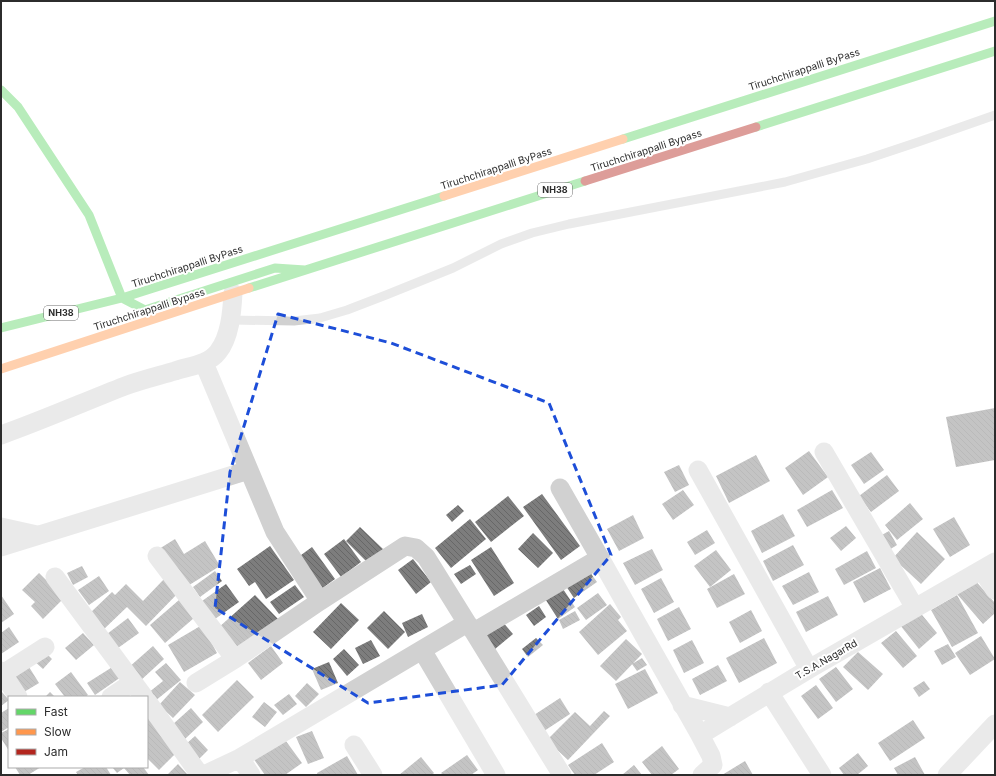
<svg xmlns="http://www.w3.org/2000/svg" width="996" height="776" font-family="Inter,sans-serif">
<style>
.building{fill:url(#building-back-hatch)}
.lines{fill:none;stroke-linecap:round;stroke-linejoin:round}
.lane{stroke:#d1d1d1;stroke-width:9}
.street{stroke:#d1d1d1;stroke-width:19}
.fast{stroke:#63d668;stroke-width:9}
.slow{stroke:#ff974d;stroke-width:9}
.jam{stroke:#b3261e;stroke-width:9}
.marked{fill:none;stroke:#1d4ed8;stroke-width:3;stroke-dasharray:8 5;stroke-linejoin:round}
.labels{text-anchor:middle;stroke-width:4;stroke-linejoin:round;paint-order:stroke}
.shield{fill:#fff;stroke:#6b6b6b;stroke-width:1}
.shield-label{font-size:9px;font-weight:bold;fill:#2c2c2c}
.street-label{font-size:10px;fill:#2c2c2c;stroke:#fff}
</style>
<defs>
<pattern id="building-back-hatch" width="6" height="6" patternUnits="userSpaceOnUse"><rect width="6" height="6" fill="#7d7d7d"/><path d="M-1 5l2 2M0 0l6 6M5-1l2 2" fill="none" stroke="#676767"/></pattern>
</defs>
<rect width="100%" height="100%" fill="#fff"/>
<path class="building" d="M 995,408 L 995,460 L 956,467 L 946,417 Z
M 809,451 L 828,477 L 803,495 L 785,468 Z
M 871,452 L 884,470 L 864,484 L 851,465 Z
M 756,455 L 770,481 L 729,503 L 716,476 Z
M 679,465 L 689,485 L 675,492 L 664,472 Z
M 887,475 L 899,491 L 871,512 L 859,496 Z
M 683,490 L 694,505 L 673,520 L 662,504 Z
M 832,490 L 843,508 L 807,527 L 797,510 Z
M 542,494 L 580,546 L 561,560 L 523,507 Z
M 508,496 L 524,516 L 491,542 L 475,522 Z
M 910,503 L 923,519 L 897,540 L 885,525 Z
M 458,505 L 464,511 L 452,522 L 446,515 Z
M 783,514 L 795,536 L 762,553 L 751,531 Z
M 633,515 L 644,538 L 619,551 L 607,529 Z
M 954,517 L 970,545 L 950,557 L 933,529 Z
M 470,519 L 486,539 L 451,568 L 435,548 Z
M 846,526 L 856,538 L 841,551 L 830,538 Z
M 360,527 L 384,550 L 370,565 L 346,541 Z
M 707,530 L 715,543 L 695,555 L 687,542 Z
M 889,531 L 897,545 L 889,550 L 880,536 Z
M 917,532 L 945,559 L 921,584 L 893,558 Z
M 533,533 L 553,553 L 538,568 L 518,549 Z
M 175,539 L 184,554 L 205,541 L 220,566 L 186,587 L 159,549 Z
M 344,539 L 361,562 L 341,577 L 324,554 Z
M 793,545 L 804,565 L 773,581 L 763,561 Z
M 270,546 L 294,580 L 266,599 L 255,582 L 249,586 L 237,569 Z
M 312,547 L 335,579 L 320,590 L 297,558 Z
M 491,547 L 514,583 L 494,596 L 471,560 Z
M 652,549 L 663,570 L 635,585 L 623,563 Z
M 716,550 L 731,570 L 710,587 L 694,566 Z
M 867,551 L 876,568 L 844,585 L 835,569 Z
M 413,559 L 431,582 L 416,594 L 398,570 Z
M 470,565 L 476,574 L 461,584 L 454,574 Z
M 82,566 L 88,577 L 73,585 L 67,573 Z
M 587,568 L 597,582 L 574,598 L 564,583 Z
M 880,568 L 891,589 L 864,603 L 853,582 Z
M 215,571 L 222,581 L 200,597 L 193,587 Z
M 809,572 L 819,592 L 793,605 L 782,586 Z
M 39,573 L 64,598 L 43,619 L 31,606 L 35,602 L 22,590 Z
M 734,574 L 745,594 L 717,608 L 707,589 Z
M 99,576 L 109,591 L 89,605 L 78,590 Z
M 165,578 L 179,592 L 146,626 L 127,607 L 103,630 L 88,615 L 112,592 L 115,595 L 126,584 L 143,601 Z
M 661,578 L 674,602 L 654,613 L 641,589 Z
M 974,579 L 995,603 L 995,613 L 983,624 L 957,594 Z
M 559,583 L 575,607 L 558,619 L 542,594 Z
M 226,584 L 239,602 L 215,619 L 202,601 Z
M 295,585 L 304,597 L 279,614 L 270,602 Z
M 598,593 L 607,605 L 586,620 L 577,608 Z
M 1,595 L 14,614 L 1,623 Z
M 255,595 L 278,619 L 240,653 L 218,628 Z
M 957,595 L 978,633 L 952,647 L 931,610 Z
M 828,596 L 838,615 L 806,632 L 796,612 Z
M 179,600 L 194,618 L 165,643 L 150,625 Z
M 341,603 L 359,620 L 331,649 L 313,632 Z
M 610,604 L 621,617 L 618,620 L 627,631 L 598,655 L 579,632 Z
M 539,606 L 546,617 L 534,626 L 526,615 Z
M 679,607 L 691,629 L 668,641 L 657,619 Z
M 751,610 L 762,631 L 740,643 L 729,622 Z
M 918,610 L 937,633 L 919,649 L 900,625 Z
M 384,611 L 405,632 L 388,649 L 367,628 Z
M 575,611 L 580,620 L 563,629 L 559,620 Z
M 422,614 L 428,627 L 408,637 L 402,623 Z
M 128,618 L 139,633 L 118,648 L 107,634 Z
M 500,619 L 513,634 L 495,649 L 482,633 Z
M 202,625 L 217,653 L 184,672 L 168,645 Z
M 9,627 L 19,642 L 1,654 L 1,633 Z
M 896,631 L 917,656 L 903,668 L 881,643 Z
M 83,633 L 94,645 L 76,660 L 65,648 Z
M 981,636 L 995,659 L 970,675 L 955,653 Z
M 536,638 L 543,645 L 528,657 L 522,649 Z
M 764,638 L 777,663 L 739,683 L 726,658 Z
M 626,639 L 642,654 L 616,681 L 600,666 Z
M 371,640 L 380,656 L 363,664 L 355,648 Z
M 692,640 L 704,663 L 684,673 L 673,650 Z
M 948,644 L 956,657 L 942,665 L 934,651 Z
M 153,646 L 164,659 L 140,681 L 128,668 Z
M 271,646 L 283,663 L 261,680 L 248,663 Z
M 344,649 L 359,665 L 347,676 L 333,659 Z
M 43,650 L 52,659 L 43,669 L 33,660 Z
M 858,652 L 883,674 L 868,690 L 843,667 Z
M 642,658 L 647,665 L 637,671 L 632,664 Z
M 329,662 L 338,683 L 321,690 L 312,669 Z
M 166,663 L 181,680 L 155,701 L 148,693 L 163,681 L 155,672 Z
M 718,665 L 727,681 L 700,695 L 692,679 Z
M 114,666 L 121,677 L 95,695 L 87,683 Z
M 29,667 L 39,683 L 19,695 L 9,679 Z
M 836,667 L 853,689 L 836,702 L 819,679 Z
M 645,669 L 658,693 L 628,709 L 615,684 Z
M 71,672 L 88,695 L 85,697 L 65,697 L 55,684 Z
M 237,680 L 254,697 L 218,732 L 202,715 Z
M 924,681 L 930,689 L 919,697 L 913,688 Z
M 180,682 L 195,695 L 173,718 L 159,705 Z
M 307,683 L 319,694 L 306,707 L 295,696 Z
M 816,685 L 833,708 L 818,719 L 801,696 Z
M 1,691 L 9,700 L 1,706 Z
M 50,692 L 55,697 L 45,697 Z
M 289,694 L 297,704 L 283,715 L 274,705 Z
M 560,698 L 570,714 L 541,733 L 531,717 Z
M 264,702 L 277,712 L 265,727 L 252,717 Z
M 9,708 L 9,727 L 1,732 L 1,713 Z
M 191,708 L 203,722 L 185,739 L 172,725 Z
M 604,711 L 610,716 L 568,760 L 547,740 L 575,712 L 590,726 Z
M 147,716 L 178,751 L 159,770 L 147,758 Z
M 913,720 L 925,738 L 890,761 L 878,743 Z
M 9,729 L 9,751 L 1,738 L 1,733 Z
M 312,731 L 324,758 L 308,764 L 296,737 Z
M 195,736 L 208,750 L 199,759 L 185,745 Z
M 283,737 L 302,763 L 285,775 L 265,775 L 253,758 Z
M 602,743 L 614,762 L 594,775 L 575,775 L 568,765 Z
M 662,746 L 679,769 L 671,775 L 652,775 L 642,762 Z
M 858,753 L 868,766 L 857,775 L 844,775 L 839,768 Z
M 467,755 L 478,770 L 471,775 L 443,775 L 441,773 Z
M 347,756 L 358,775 L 318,775 L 317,773 Z
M 421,757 L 434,773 L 432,775 L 399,775 Z
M 915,757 L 925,775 L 898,775 L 894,768 Z
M 745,761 L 753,775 L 722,775 Z
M 178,764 L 188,775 L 167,775 Z
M 634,765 L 642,775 L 622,775 Z
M 15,767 L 41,767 L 28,775 L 20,775 Z
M 85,767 L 106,767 L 111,775 L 78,775 L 76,772 Z
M 112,767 L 143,767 L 149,775 L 130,775 L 124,768 L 117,773 Z"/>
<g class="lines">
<path class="lane" d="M 231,320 L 294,321 L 320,318 L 347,310 L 386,295 L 453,268 L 501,244 L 532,233 L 569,224 L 785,182 L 867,159 L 921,141 L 995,115"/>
<path class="street" d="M 204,363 L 275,532 L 320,601
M 1,435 C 43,420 84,402 125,386 C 141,380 158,376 175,371 C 189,366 208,365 218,352 C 230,337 232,312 233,293
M 824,452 L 915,608
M 698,470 L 809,669
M 560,488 L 600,558 L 700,735
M 1,527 L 37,535
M 1,547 L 249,470
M 157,556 L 235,659
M 982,570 L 995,590
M 55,577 L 144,697
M 474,632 L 562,775
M 422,650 L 496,775
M 1,671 L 18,697
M 1,675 L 45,647
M 196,683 L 235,659 L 320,601 L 405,546 L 416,548 L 426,557 L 467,623
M 769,692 L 822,775
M 111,697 L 133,682
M 147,701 L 200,775
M 682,705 L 730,717
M 354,745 L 373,775
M 204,775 L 240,758
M 251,775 L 240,758 L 467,623 L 474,632 L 600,558
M 702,775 L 713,765 L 711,756 L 700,735 L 809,669 L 995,562
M 947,775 L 995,724"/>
<path class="fast" d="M 1,90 L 18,107 L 89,215 L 122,298 L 145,310 L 275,268 L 305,270
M 756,127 L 995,51
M 623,139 L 995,21
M 249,288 L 585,181
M 1,328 L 122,298 L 444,196"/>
<path class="slow" d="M 444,196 L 623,139
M 1,369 L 249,288"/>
<path class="jam" d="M 585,181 L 756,127"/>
</g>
<path d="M0 0H996V776H0ZM 278,314 L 391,343 L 549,403 L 611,555 L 502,685 L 368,703 L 215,608 L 230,472 Z" fill="#fff" fill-opacity=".55" fill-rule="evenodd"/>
<path class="marked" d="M 278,314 L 391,343 L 549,403 L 611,555 L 502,685 L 368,703 L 215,608 L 230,472 Z"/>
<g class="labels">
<g class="shield">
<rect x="538" y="183" width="34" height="14" rx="3"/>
<rect x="44" y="306" width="34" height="14" rx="3"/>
</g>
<g class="shield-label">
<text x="555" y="193">NH38</text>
<text x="61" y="316">NH38</text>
</g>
<g class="street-label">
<text transform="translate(804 69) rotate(-18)" y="4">Tiruchchirappalli ByPass</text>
<text transform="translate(646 150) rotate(-18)" y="4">Tiruchchirappalli Bypass</text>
<text transform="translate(496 168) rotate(-18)" y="4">Tiruchchirappalli ByPass</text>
<text transform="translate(187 266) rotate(-18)" y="4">Tiruchchirappalli ByPass</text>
<text transform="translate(149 309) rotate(-18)" y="4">Tiruchchirappalli Bypass</text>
<text transform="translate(826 659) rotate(-30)" y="4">T.S.A.NagarRd</text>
</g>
</g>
<rect width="996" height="776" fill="none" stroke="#2c2c2c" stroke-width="4"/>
<rect x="8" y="696" width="140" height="72" fill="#ffffff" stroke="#ababab"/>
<rect x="16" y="709" width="20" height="6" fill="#63d668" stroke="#ababab"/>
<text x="44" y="716" font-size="12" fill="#2c2c2c">Fast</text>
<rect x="16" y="729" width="20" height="6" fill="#ff974d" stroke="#ababab"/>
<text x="44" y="736" font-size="12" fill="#2c2c2c">Slow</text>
<rect x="16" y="749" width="20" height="6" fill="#b3261e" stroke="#ababab"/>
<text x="44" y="756" font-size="12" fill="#2c2c2c">Jam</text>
</svg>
